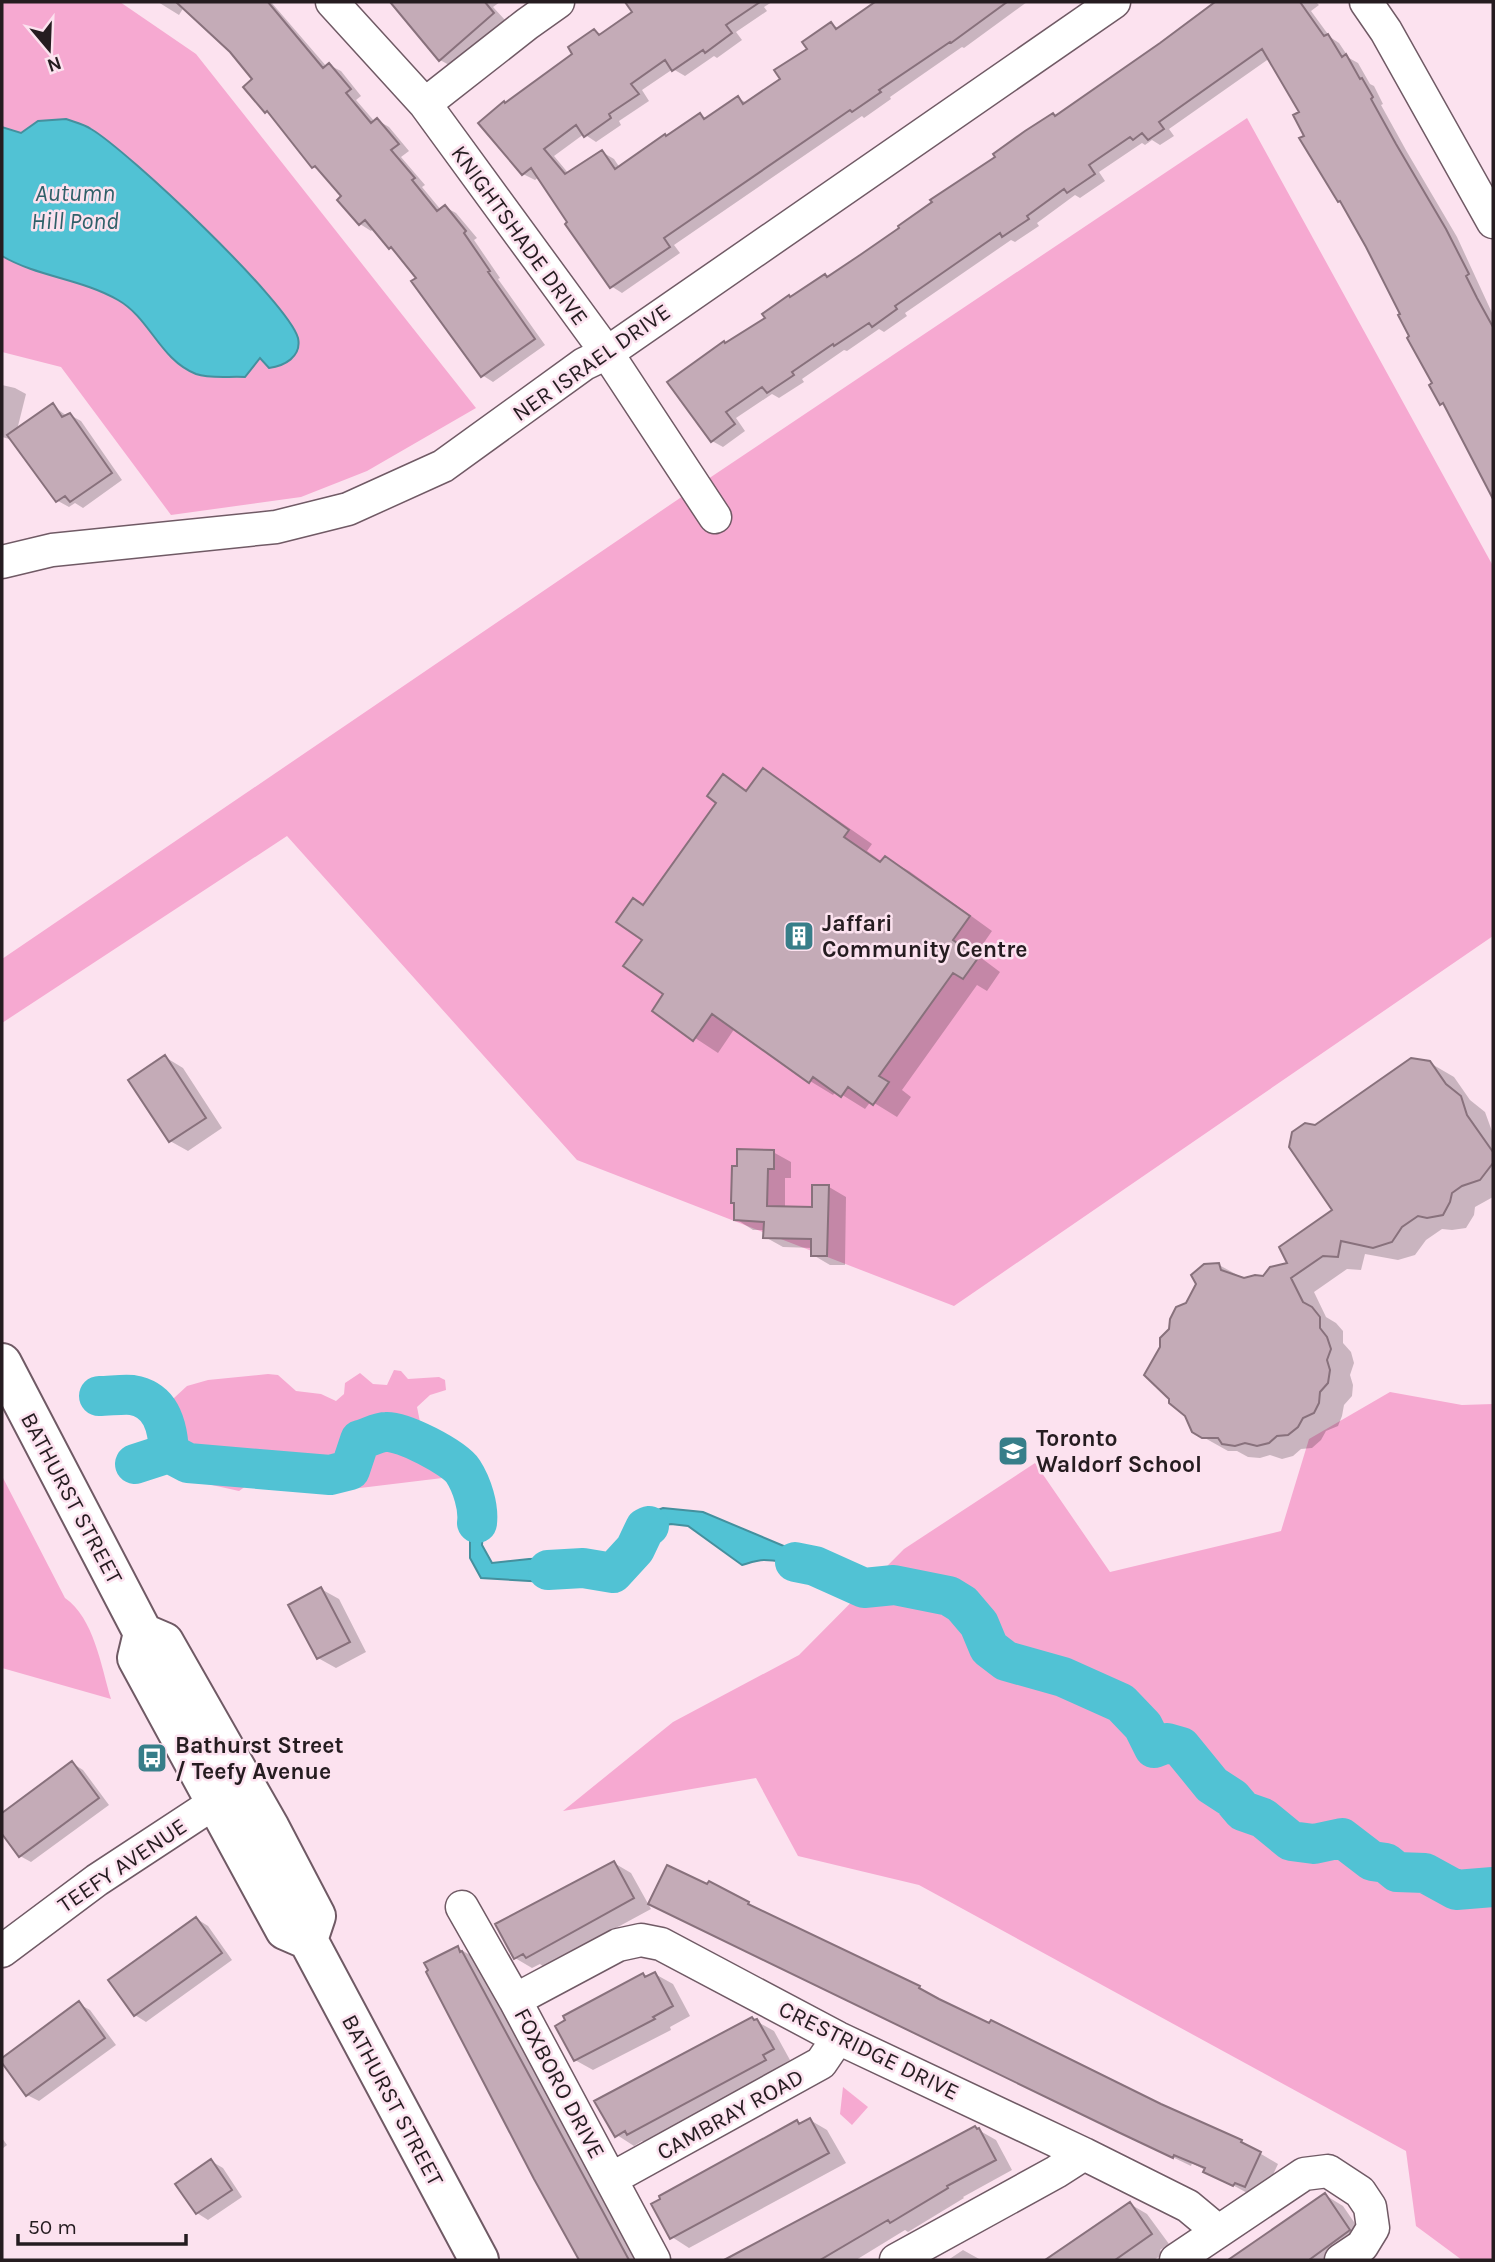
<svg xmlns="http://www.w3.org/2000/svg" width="1495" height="2262" font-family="Karla,sans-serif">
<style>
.green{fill:#f6a9d1}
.water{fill:#51c2d4;stroke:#44909e;stroke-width:2}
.shadow{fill:#0003}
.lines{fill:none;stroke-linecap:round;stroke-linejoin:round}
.river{stroke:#51c2d4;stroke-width:40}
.building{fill:#c4abb7;stroke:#88717c;stroke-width:2}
.minor-casing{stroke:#705a65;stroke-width:35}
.major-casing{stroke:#705a65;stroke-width:42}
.minor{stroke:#fff;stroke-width:32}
.major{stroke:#fff;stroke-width:38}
.labels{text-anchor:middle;stroke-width:5;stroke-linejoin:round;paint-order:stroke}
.street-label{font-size:23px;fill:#251c20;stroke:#fce2ef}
.poi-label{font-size:23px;font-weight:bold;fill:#251c20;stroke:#fce2ef;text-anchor:start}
.water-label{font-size:24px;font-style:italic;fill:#306069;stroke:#fce2ef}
</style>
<rect width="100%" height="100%" fill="#fce2ef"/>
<path class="green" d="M 2,2 L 120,2 L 196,54 L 476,408 L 367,471 L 301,497 L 171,515 L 61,367 L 2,352 Z
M 1247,118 L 1493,566 L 1493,936 L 954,1306 L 577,1160 L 287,836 L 2,1023 L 2,959 L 708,479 Z
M 394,1370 L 401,1371 L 408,1379 L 439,1377 L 445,1380 L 446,1390 L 430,1395 L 417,1407 L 421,1427 L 417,1436 L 469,1466 L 459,1476 L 360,1488 L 338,1477 L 328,1480 L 315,1475 L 277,1482 L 253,1481 L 239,1491 L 194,1481 L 171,1464 L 147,1459 L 157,1446 L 160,1431 L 143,1409 L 127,1401 L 128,1394 L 133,1389 C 148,1389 159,1398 174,1398 L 187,1386 L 208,1380 L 268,1374 L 278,1375 L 296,1391 L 321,1394 L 336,1401 L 344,1394 L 345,1383 L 360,1373 L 373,1384 L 387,1385 Z
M 1390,1392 L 1462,1405 L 1493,1404 L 1493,2260 L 1462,2260 L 1416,2226 L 1406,2151 L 919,1885 L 798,1856 L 756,1778 L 563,1811 L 673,1722 L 799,1655 L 904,1549 L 1035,1463 L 1110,1572 L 1281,1531 L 1309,1439 Z
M 2,1476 L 65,1598 C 94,1618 101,1666 111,1699 L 2,1668 Z
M 843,2087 L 868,2107 L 852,2125 L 840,2114 Z"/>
<path class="water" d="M 66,119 C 74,122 84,124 91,129 C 127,150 289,303 298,338 C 302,357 284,366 269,368 L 260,358 L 245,377 C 230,376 210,379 196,374 C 160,360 150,318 118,300 C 82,279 38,277 2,256 L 2,127 L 21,133 L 38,121 Z
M 469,1466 L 481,1485 L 484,1519 L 482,1545 L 492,1563 L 529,1559 L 611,1556 L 634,1533 L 646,1514 L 663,1508 L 703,1512 L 798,1552 L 828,1559 L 847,1569 L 850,1577 L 847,1581 L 837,1585 C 822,1571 785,1560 764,1560 C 757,1560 749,1563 742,1565 L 688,1526 L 671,1524 L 653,1528 L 643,1543 L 639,1561 L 625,1567 L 600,1572 L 591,1582 L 577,1572 L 557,1574 L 546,1582 L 481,1578 L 470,1558 L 470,1534 L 473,1524 L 459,1476 Z"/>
<path class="shadow" d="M 158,2 L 271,2 L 327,67 L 329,65 L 341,71 L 361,96 L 356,100 L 375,122 L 377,120 L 389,127 L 409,151 L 401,157 L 425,185 L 422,187 L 441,210 L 445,207 L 456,213 L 477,238 L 474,240 L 500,278 L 498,279 L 545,345 L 493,382 L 482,375 L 419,278 L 374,228 L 371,231 L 360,224 L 343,196 L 324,173 L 313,167 L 273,115 L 266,111 L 254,80 L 231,51 L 184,7 L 179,15 Z
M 393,2 L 500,2 L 493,7 L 505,20 L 451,66 L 440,60 Z
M 638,2 L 772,2 L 764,7 L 767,11 L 736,32 L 742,40 L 717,58 L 714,56 L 685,76 L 673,69 L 642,90 L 649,101 L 619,121 L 621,125 L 596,142 L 584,134 L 554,156 L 569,174 L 602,152 L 614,159 L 620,168 L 700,115 L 708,119 L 738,98 L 747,103 L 782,79 L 831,24 L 840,29 L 879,2 L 1027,2 L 964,48 L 962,47 L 890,97 L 891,99 L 864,118 L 862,116 L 674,245 L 680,253 L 622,293 L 611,286 L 539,177 L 535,180 L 523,174 L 575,54 L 594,31 L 602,35 L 635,12 L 631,7 Z
M 1217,2 L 1316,2 L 1319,5 L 1311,11 L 1330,37 L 1339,43 L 1349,58 L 1358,63 L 1370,84 L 1374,86 L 1383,104 L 1381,105 L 1407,152 L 1457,237 L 1493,315 L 1493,494 L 1447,407 L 1442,404 L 1403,315 L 1343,203 L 1339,201 L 1307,136 L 1302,112 L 1270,58 L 1169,129 L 1174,136 L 1160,145 L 1152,140 L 1145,145 L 1142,143 L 1099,172 L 1105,181 L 1080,198 L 1075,195 L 1037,223 L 1039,226 L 1015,242 L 1011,240 L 905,313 L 907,316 L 884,332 L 879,329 L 847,351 L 844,350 L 802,379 L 804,382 L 779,398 L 772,394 L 736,418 L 745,431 L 723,447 L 712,441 L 727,345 L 861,257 L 1053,115 L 1056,117 L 1161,45 Z
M 2,385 L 15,388 L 26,394 L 17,430 L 53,406 L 67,416 L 70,415 L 81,421 L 122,480 L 83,508 L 75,503 L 69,507 L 58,501 L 13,440 L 2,437 Z
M 763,770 L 786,784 L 872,844 L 867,851 L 882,862 L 885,858 L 909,871 L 992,931 L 976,954 L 1000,972 L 987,991 L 977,985 L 902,1090 L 911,1097 L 897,1117 L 871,1101 L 865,1109 L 836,1091 L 833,1095 L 810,1081 L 735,1028 L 718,1053 L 654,1011 L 666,994 L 644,939 L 645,907 L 719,802 L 723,777 L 748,791 Z
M 165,1057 L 183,1068 L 222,1128 L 188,1151 L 170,1141 Z
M 1430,1063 L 1454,1077 L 1470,1100 L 1485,1112 L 1493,1134 L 1493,1197 L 1475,1207 L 1474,1215 L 1466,1228 L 1452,1230 L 1442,1229 L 1426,1240 L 1415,1255 L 1398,1260 L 1365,1254 L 1361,1270 L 1347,1269 L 1314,1292 L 1326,1317 L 1336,1323 L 1343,1331 L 1343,1343 L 1351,1352 L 1354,1363 L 1350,1375 L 1353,1385 L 1352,1396 L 1344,1405 L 1342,1416 L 1338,1426 L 1326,1431 L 1321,1440 L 1312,1448 L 1301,1449 L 1293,1456 L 1282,1459 L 1270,1455 L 1260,1458 L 1248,1457 L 1237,1451 L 1228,1451 L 1203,1437 L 1170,1330 L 1187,1304 L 1219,1265 L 1243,1278 L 1264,1278 L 1290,1264 L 1335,1210 L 1315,1126 Z
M 773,1152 L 791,1162 L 791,1178 L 785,1178 L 785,1208 L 814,1209 L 829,1187 L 846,1197 L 845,1265 L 830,1265 L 813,1255 L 813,1248 L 783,1247 L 765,1237 L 765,1230 L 753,1230 L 736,1219 Z
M 321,1589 L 339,1599 L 366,1652 L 336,1668 L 318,1658 Z
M 72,1763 L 83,1770 L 109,1805 L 31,1862 L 20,1856 L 2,1831 L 2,1815 Z
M 614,1863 L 631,1873 L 651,1909 L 544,1967 L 540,1964 L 532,1968 L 515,1958 Z
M 748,1904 L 936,1998 L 1241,2142 L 1278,2164 L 1263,2196 L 1251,2195 L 1192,2163 L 1191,2166 L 668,1913 Z
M 197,1919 L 208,1926 L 232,1960 L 146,2022 L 135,2015 Z
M 458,1948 L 475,1958 L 638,2260 L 581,2260 L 428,1972 Z
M 655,1974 L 673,1984 L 690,2016 L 670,2027 L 671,2030 L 593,2070 L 575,2060 L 643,1975 L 647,1978 Z
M 79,2004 L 90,2010 L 116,2045 L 39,2101 L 27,2095 L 2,2060 Z
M 756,2021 L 774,2031 L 790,2060 L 780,2066 L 782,2070 L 646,2144 L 642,2141 L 634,2146 L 617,2135 Z
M 810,2120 L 827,2130 L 846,2163 L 689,2248 L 672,2237 L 797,2122 L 802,2124 Z
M 975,2128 L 996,2140 L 1012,2170 L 963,2197 L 964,2198 L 908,2232 L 905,2230 L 856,2260 L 728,2260 Z
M 2,2138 L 7,2145 L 2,2149 Z
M 211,2161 L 223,2168 L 242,2197 L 208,2220 L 197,2213 Z
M 1325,2195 L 1343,2206 L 1367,2241 L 1340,2260 L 1231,2260 Z
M 1130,2204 L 1147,2214 L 1169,2244 L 1160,2250 L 1163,2254 L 1154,2260 L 1049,2260 Z
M 963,2250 L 981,2260 L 948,2260 Z"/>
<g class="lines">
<path class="river" d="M 99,1396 C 109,1396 123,1394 132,1395 C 162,1400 168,1427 169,1453
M 135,1464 L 169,1453 L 188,1463 L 330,1475 L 350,1470 L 360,1440 C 368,1438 378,1432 386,1432 C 403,1431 453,1457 463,1471 C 472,1485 479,1507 477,1523
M 795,1562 L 815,1566 L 864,1588 L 894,1585 L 949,1596 L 962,1604 L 979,1624 L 989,1648 L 1006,1661 L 1063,1677 L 1121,1703 L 1143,1726 L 1154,1748 L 1167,1743 L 1181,1747 L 1212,1785 L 1232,1798 L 1243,1811 L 1263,1818 L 1291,1841 L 1314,1844 L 1342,1838 L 1372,1861 L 1386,1863 L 1397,1872 L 1425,1873 L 1456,1890 L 1493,1887
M 548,1570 L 583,1568 L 613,1573 L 635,1549 L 645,1528 L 649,1526"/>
</g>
<path class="building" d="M 176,2 L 268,2 L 323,68 L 329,63 L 351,89 L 346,93 L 371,123 L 377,118 L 399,144 L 391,150 L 415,178 L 412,180 L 437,211 L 445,205 L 466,231 L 464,233 L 490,271 L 488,272 L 535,339 L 481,377 L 411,281 L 416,278 L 391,247 L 389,249 L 365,220 L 359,225 L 337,200 L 341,196 L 315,166 L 312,168 L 267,111 L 265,113 L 243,87 L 252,79 L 230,52 Z
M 390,2 L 485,2 L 494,13 L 439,61 Z
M 625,2 L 760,2 L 726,25 L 732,33 L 705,53 L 703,50 L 672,71 L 665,60 L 631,84 L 639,94 L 609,114 L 611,118 L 584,137 L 576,125 L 544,149 L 565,174 L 602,150 L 615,169 L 665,134 L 666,136 L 700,113 L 704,119 L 738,96 L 743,104 L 780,79 L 774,70 L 807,49 L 802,42 L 831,22 L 836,29 L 875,2 L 1007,2 L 951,43 L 950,42 L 879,90 L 881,92 L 852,112 L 850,110 L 664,238 L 670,247 L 610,288 L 565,224 L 567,222 L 531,168 L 522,175 L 478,123 L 504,101 L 505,103 L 572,54 L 568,47 L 594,29 L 599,35 L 632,12 Z
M 1215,2 L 1300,2 L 1324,36 L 1328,34 L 1342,57 L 1346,54 L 1360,79 L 1362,78 L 1373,97 L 1371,99 L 1396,144 L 1446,229 L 1469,274 L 1466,276 L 1477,298 L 1493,327 L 1493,499 L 1443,403 L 1440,405 L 1429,385 L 1432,383 L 1407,338 L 1409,336 L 1398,315 L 1400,314 L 1366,247 L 1340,201 L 1338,202 L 1299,138 L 1304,136 L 1293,115 L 1299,112 L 1262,49 L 1159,122 L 1164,129 L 1148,140 L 1142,133 L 1133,140 L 1130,137 L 1089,165 L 1095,174 L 1067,193 L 1064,189 L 1027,216 L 1029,219 L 1002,237 L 1000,233 L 961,260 L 895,306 L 897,309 L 872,327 L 869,323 L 834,346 L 833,344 L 792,372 L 794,375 L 767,393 L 762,387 L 726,412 L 735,424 L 711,442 L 667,382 L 724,341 L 725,343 L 765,318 L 762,314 L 789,295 L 790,297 L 825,274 L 827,277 L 860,255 L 899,228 L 898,226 L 932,202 L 930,200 L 995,157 L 993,154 L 1025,131 L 1053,113 L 1055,116 L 1160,43 Z
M 53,403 L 62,417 L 70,413 L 112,473 L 70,502 L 65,496 L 56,502 L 7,435 Z
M 763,768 L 849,830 L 844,837 L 880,862 L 885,856 L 970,916 L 953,940 L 978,958 L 963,979 L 953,973 L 879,1076 L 889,1082 L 873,1105 L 848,1087 L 841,1097 L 813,1077 L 809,1083 L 712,1014 L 693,1041 L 652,1011 L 663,994 L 623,966 L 642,940 L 616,922 L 633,898 L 643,905 L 716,803 L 707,796 L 723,774 L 746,791 Z
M 165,1055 L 206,1118 L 169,1142 L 128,1080 Z
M 1411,1058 L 1430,1061 L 1446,1084 L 1461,1096 L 1467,1115 L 1493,1152 L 1493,1163 L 1480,1180 L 1462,1186 L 1452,1193 L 1450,1202 L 1443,1215 L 1427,1218 L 1418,1216 L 1402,1227 L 1392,1242 L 1373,1248 L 1341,1241 L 1338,1257 L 1323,1256 L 1291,1278 L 1303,1302 L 1312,1307 L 1320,1317 L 1320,1328 L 1327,1337 L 1331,1349 L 1327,1360 L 1330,1370 L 1328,1383 L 1320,1392 L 1319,1403 L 1314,1413 L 1303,1418 L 1298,1427 L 1288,1435 L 1277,1436 L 1269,1443 L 1257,1446 L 1245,1443 L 1235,1446 L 1222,1444 L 1218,1438 L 1202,1438 L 1192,1432 L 1185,1416 L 1169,1403 L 1169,1399 L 1144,1375 L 1160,1347 L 1160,1338 L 1169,1329 L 1170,1319 L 1176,1307 L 1186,1303 L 1196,1284 L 1191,1275 L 1204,1264 L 1219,1263 L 1221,1270 L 1244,1278 L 1255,1275 L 1263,1276 L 1270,1267 L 1287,1263 L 1279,1247 L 1332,1210 L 1289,1147 L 1292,1132 L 1305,1123 L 1315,1125 Z
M 737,1149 L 774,1150 L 774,1169 L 768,1169 L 767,1206 L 812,1207 L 812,1185 L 829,1185 L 827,1256 L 811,1256 L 811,1239 L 763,1238 L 764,1222 L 734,1220 L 734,1203 L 731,1203 L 732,1166 L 737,1166 Z
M 321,1587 L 350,1642 L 317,1659 L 288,1605 Z
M 72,1761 L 99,1798 L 19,1857 L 2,1834 L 2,1813 Z
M 614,1861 L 634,1898 L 526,1958 L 523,1954 L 514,1959 L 495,1924 Z
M 667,1865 L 707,1884 L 709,1881 L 749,1902 L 748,1904 L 920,1986 L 919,1988 L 939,1999 L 989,2023 L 991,2020 L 1161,2104 L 1242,2140 L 1241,2142 L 1261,2152 L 1245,2187 L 1235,2183 L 1233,2186 L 1203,2172 L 1205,2168 L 1174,2155 L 1173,2158 L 1118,2132 L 648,1904 Z
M 196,1917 L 222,1953 L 134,2016 L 108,1980 Z
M 458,1946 L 460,1952 L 462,1951 L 629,2260 L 579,2260 L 534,2179 L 426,1972 L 428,1970 L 424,1963 Z
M 655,1972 L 673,2006 L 653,2017 L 655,2019 L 574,2061 L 555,2026 L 565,2020 L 563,2016 L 643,1973 L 645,1977 Z
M 79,2001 L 105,2038 L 26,2096 L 2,2063 L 2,2058 Z
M 752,2017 L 754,2020 L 757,2019 L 774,2049 L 763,2055 L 766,2060 L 627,2135 L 625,2131 L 615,2137 L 594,2101 Z
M 810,2118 L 829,2153 L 670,2239 L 651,2204 L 660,2199 L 659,2196 L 797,2120 L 799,2124 Z
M 975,2126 L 977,2129 L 979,2128 L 996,2160 L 947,2186 L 948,2188 L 890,2223 L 888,2220 L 820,2260 L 724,2260 Z
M 211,2159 L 232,2190 L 196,2214 L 175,2184 Z
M 1325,2193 L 1350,2230 L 1309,2260 L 1228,2260 Z
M 1130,2202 L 1152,2234 L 1115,2260 L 1045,2260 Z"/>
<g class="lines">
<g class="minor-casing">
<path id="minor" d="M 332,2 L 425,104 L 607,353 L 715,517
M 1366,2 L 1386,31 L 1493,222
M 425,104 L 527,24 L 558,2
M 2,562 L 52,550 L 276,527 L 348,509 L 443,466 L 584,364 L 607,353 L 1114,2
M 462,1907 L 515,2000 L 654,2260
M 2,1951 L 97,1880 L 234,1790
M 515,2000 L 618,1945 L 641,1940 L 661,1944 L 838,2038 L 1084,2154 L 1188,2206 L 1218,2231
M 611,2179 L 821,2063 L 838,2038
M 896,2260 L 1056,2172 L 1084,2154
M 1176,2260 L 1304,2174 L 1328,2171 L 1360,2192 L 1370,2207 L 1373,2228 L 1362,2246 L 1341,2260"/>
</g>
<g class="major-casing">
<path id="major" d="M 2,1363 L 143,1633 L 164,1642 L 270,1828 L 316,1916 L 308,1940
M 143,1633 L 137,1658 L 285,1930 L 308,1940 L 479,2260"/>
</g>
<use href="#minor" class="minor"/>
<use href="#major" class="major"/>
</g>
<defs>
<g id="building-square" transform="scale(1.575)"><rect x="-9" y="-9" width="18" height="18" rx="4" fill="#377e89" stroke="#fce2ef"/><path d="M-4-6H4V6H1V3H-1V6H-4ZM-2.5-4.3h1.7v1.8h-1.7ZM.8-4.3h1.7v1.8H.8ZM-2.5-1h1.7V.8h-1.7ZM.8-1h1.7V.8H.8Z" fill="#fff"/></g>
<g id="school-square" transform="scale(1.575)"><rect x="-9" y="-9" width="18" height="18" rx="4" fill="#377e89" stroke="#fce2ef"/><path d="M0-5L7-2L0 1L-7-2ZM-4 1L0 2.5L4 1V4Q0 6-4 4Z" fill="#fff"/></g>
<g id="bus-square" transform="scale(1.575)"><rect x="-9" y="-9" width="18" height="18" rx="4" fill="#377e89" stroke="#fce2ef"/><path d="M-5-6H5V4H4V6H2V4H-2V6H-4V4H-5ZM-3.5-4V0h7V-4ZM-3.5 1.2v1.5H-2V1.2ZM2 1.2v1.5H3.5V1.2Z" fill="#fff"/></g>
</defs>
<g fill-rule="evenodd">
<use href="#building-square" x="799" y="936"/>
<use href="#school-square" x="1013" y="1451"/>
<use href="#bus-square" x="152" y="1758"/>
</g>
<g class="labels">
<g class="street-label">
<text transform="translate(520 235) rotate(54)" y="8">KNIGHTSHADE DRIVE</text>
<text transform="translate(591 362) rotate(-35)" y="8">NER ISRAEL DRIVE</text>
<text transform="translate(72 1498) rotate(62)" y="8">BATHURST STREET</text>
<text transform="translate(122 1865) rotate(-34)" y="8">TEEFY AVENUE</text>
<text transform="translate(869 2050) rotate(26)" y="8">CRESTRIDGE DRIVE</text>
<text transform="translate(560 2083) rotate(62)" y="8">FOXBORO DRIVE</text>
<text transform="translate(393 2100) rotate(62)" y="8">BATHURST STREET</text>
<text transform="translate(730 2114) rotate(-29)" y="8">CAMBRAY ROAD</text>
</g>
<g class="poi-label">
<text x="822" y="931">Jaffari<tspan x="822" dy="26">Community Centre</tspan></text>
<text x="1036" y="1446">Toronto<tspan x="1036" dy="26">Waldorf School</tspan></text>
<text x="175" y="1753">Bathurst Street<tspan x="175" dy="26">/ Teefy Avenue</tspan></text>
</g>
<g class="water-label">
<text x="75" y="201">Autumn<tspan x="75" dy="28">Hill Pond</tspan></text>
</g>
</g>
<rect width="1495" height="2262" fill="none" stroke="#251c20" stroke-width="7"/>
<g transform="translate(49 49) rotate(161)" stroke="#fce2ef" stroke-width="5" paint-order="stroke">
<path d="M0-5L12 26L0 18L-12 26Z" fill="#251c20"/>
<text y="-10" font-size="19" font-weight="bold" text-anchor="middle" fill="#251c20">N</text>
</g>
<path d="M18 2234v10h168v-10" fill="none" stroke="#251c20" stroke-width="3.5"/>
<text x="28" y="2234" font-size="21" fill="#251c20" stroke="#fce2ef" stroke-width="5" paint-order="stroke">50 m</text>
</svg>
